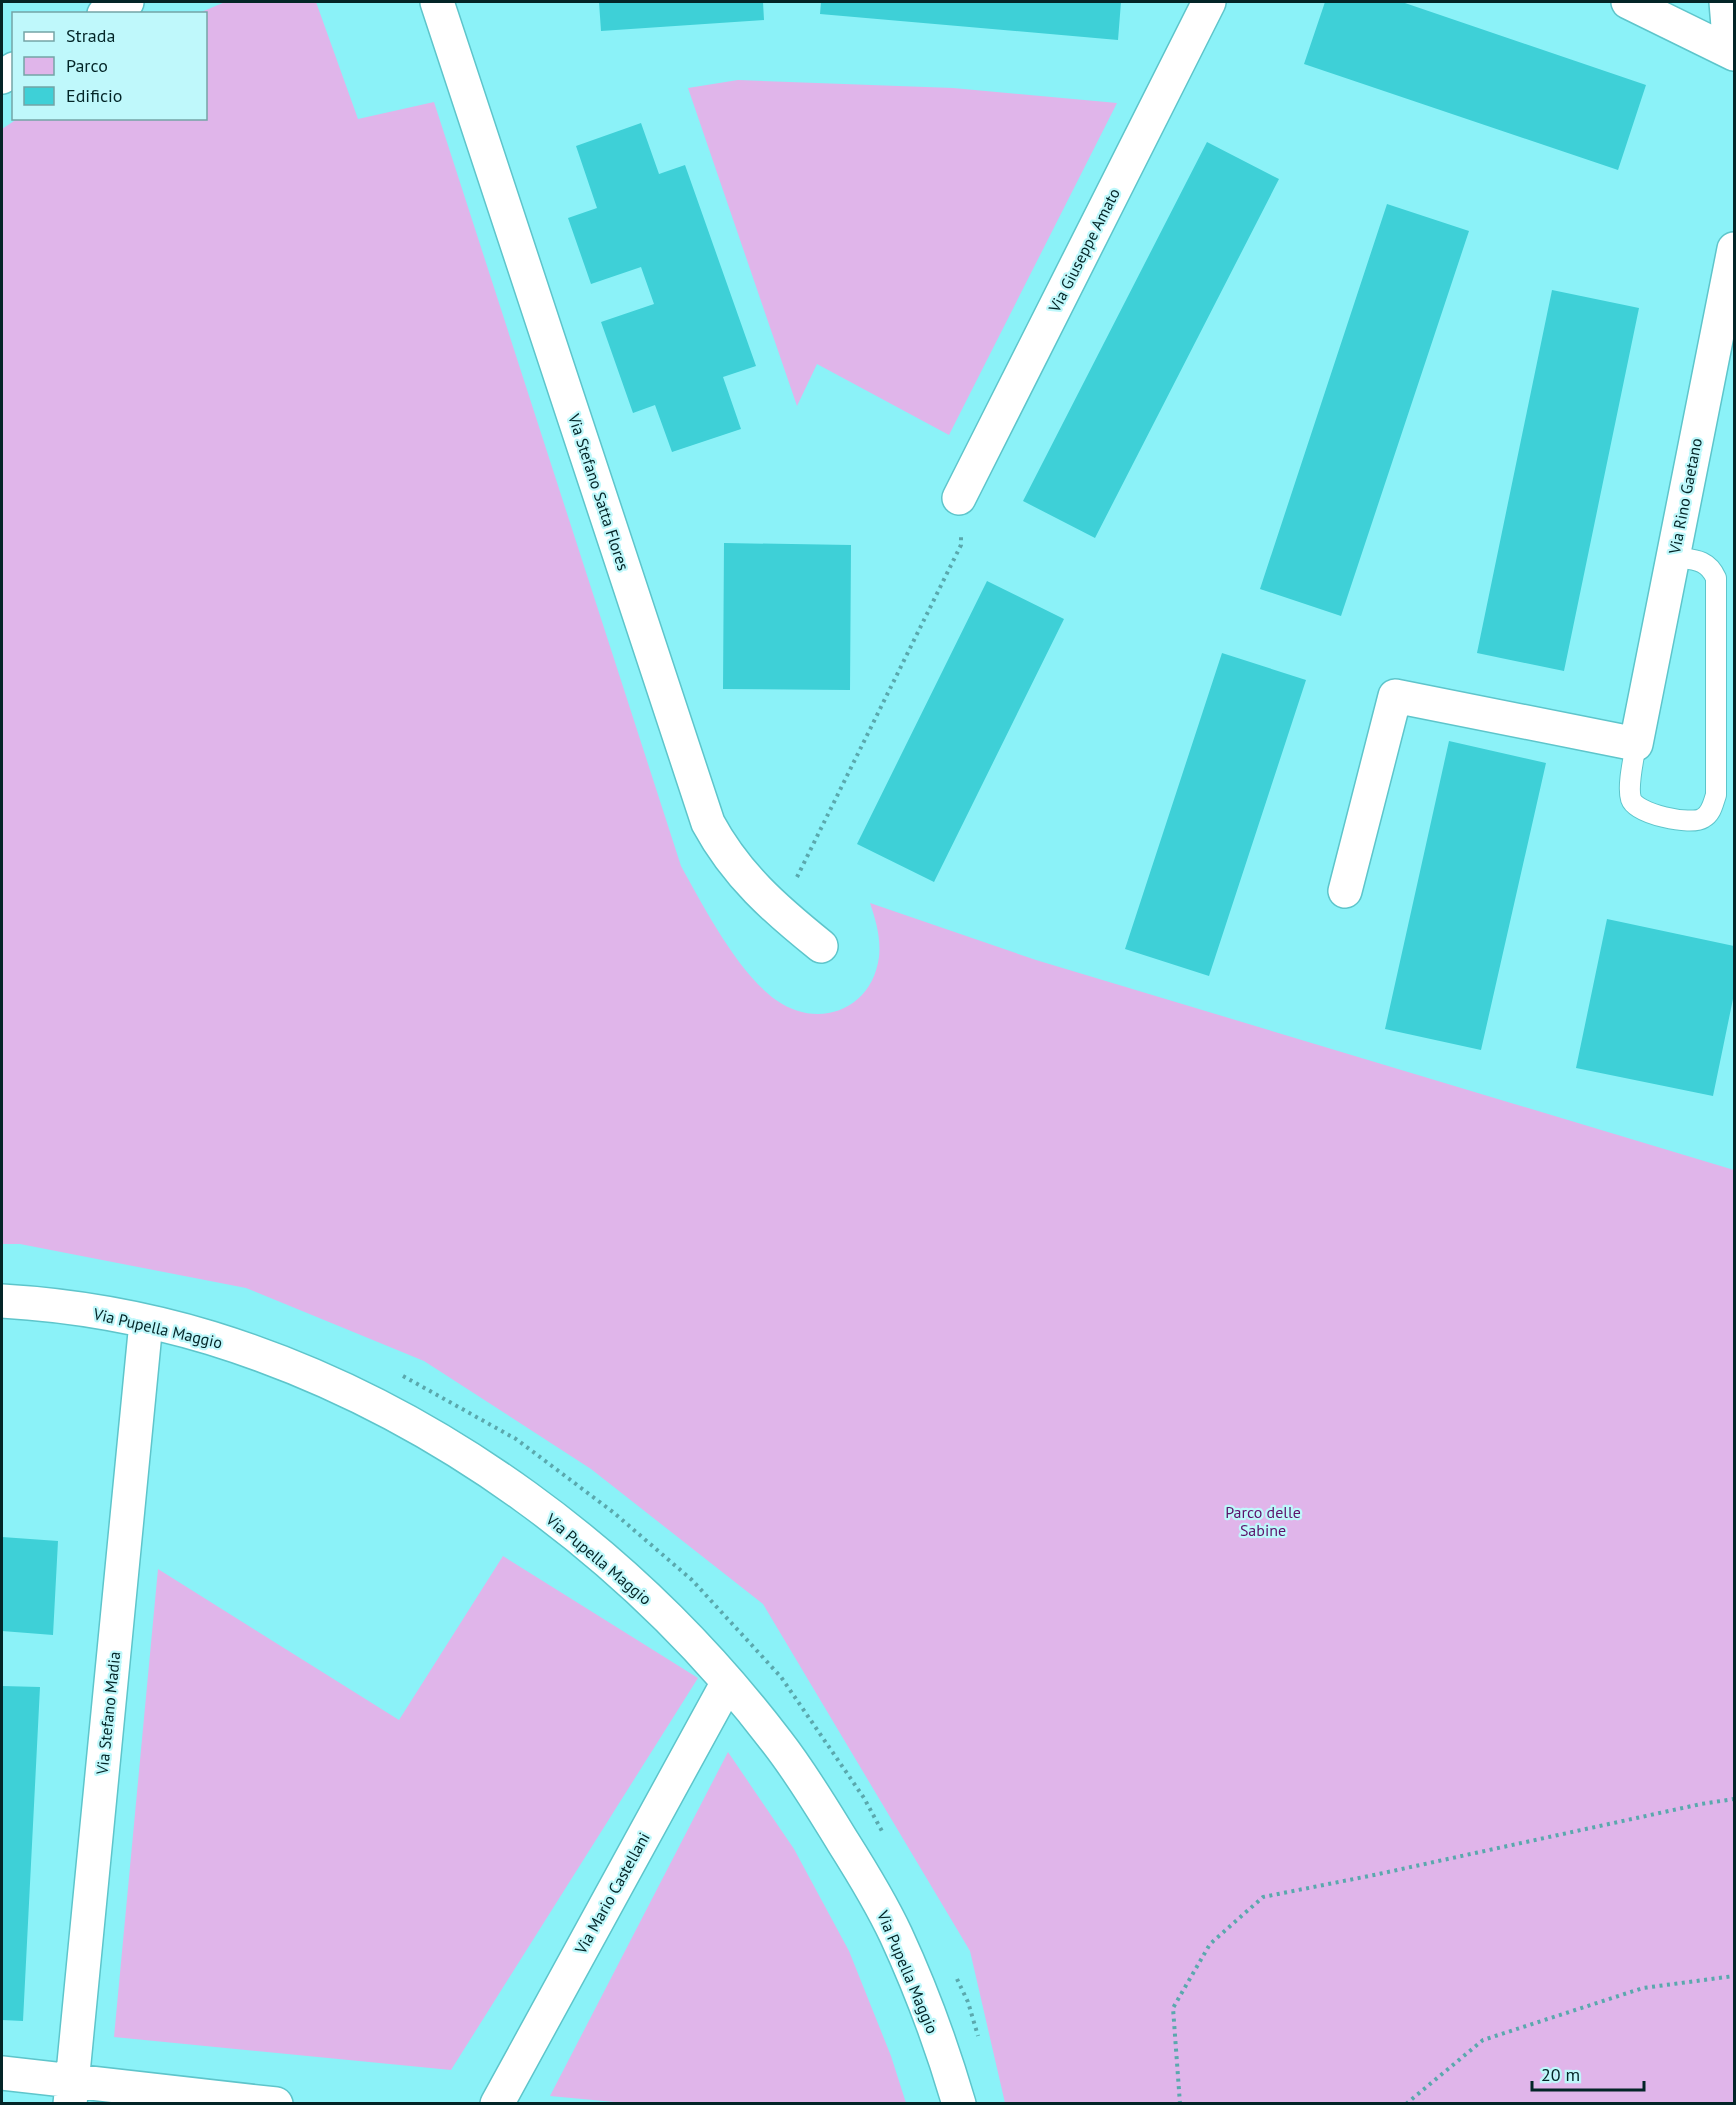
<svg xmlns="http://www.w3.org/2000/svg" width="1736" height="2105" font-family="'PT Sans',sans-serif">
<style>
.green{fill:#e0b5ea}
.building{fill:#3ed0d7}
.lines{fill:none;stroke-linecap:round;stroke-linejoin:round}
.lane-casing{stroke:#5ec5cb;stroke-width:22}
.street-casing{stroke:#5ec5cb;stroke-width:36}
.path{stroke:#5aa8ad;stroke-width:4;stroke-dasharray:3 4.5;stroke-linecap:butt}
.lane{stroke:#fff;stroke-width:20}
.street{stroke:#fff;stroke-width:33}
.labels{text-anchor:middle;stroke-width:4.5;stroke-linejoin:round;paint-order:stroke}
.street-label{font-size:16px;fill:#032527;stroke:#bff8fb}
.park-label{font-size:16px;fill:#5c126a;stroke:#bff8fb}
</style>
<rect width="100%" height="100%" fill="#8bf2f8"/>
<path class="green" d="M 225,2 L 316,2 L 358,119 L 434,102 L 681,866 C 703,906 738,973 776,1000 C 818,1030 872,1010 879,957 C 881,938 876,921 870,903 L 1036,960 L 1734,1170 L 1734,2103 L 1005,2103 L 970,1951 L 763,1604 L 591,1469 L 424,1361 L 246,1288 L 20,1244 L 2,1244 L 2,129 L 17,119 L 206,118 L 206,14 L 199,13 Z
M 738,80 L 953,88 L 1117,103 L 949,435 L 817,364 L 797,406 L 688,88 Z
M 503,1556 L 698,1678 L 451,2070 L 114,2037 L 158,1569 L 399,1720 Z
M 728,1752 L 794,1849 L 849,1951 L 891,2056 L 906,2103 L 636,2104 L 550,2096 Z"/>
<path class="building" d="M 599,2 L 763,2 L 764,20 L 601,31 Z
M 821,2 L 1121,2 L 1118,40 L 820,14 Z
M 1325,2 L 1402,2 L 1646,85 L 1618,170 L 1304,64 Z
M 641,123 L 659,174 L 685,165 L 756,366 L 723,377 L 741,429 L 672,452 L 655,405 L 633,413 L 601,322 L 654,304 L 641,267 L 591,284 L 568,218 L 597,208 L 576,146 Z
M 1207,142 L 1279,179 L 1095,538 L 1023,501 Z
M 1387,204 L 1469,231 L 1341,616 L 1260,589 Z
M 1552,290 L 1639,308 L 1564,671 L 1477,653 Z
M 724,543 L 851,545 L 850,690 L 723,689 Z
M 987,581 L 1064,619 L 934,882 L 857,844 Z
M 1222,653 L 1306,680 L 1209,976 L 1125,949 Z
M 1449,741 L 1546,763 L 1481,1050 L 1385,1029 Z
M 1607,919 L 1734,946 L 1734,994 L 1713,1096 L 1576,1068 Z
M 2,1537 L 58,1541 L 53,1635 L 2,1631 Z
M 2,1686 L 40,1687 L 23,2021 L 2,2020 Z"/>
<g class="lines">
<g class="lane-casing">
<path id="lane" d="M 1636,744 C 1634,757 1627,786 1631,799 C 1636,814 1691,826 1703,818 C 1712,813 1713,803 1716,795 L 1716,578 C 1707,558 1693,560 1673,557"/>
</g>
<g class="street-casing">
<path id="street" d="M 437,2 L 708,823 C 736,875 775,909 821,946
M 1628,2 L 1734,54
M 1726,2 L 1730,51
M 104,14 L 127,2
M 2,77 L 14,69
M 959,498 L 1209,2
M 1345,891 L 1395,696 L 1636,744 L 1734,249
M 2,1301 C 70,1305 145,1318 211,1338 C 435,1407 636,1557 777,1742 C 802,1774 822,1808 843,1842 C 862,1872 881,1903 896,1935 C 921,1989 942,2046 959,2104
M 2,2073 L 276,2104
M 70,2104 L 146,1322
M 497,2104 L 728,1682"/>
</g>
<path class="path" d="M 797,877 L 961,545 L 961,533
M 403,1376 L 516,1439 L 613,1512 L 692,1580 L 781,1677 L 864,1798 L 883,1833
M 957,1979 L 968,2002 L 978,2036
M 1180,2104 L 1173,2008 L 1210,1944 L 1263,1897 L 1374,1875 L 1701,1804 L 1734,1799
M 1406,2104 L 1483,2040 L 1643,1988 L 1734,1976"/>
<use href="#lane" class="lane"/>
<use href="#street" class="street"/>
</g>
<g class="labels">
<g class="street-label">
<text transform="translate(1084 250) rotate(-63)" y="6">Via Giuseppe Amato</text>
<text transform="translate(599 492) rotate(72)" y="6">Via Stefano Satta Flores</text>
<text transform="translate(1685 496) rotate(-79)" y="6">Via Rino Gaetano</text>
<text transform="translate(158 1328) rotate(13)" y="6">Via Pupella Maggio</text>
<text transform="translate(599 1559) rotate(40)" y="6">Via Pupella Maggio</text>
<text transform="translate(108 1713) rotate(-84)" y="6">Via Stefano Madia</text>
<text transform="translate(612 1893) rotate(-61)" y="6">Via Mario Castellani</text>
<text transform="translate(908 1972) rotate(67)" y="6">Via Pupella Maggio</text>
</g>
<g class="park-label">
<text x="1263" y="1518">Parco delle<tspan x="1263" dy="18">Sabine</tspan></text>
</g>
</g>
<rect width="1736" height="2105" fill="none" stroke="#032527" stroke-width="6"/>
<rect x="12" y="12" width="195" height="108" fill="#bff8fb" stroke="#74a4a6" stroke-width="1.5"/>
<rect x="24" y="32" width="30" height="9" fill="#ffffff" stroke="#74a4a6" stroke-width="1.5"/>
<text x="66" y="42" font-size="18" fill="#032527">Strada</text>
<rect x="24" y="57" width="30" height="18" fill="#e0b5ea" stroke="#74a4a6" stroke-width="1.5"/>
<text x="66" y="72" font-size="18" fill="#032527">Parco</text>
<rect x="24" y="87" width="30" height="18" fill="#3ed0d7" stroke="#74a4a6" stroke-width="1.5"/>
<text x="66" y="102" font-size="18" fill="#032527">Edificio</text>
<path d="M1532 2081v9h112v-9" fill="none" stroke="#032527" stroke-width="3"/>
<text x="1541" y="2081" font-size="18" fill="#032527" stroke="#bff8fb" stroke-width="4.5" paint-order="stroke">20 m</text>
</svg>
